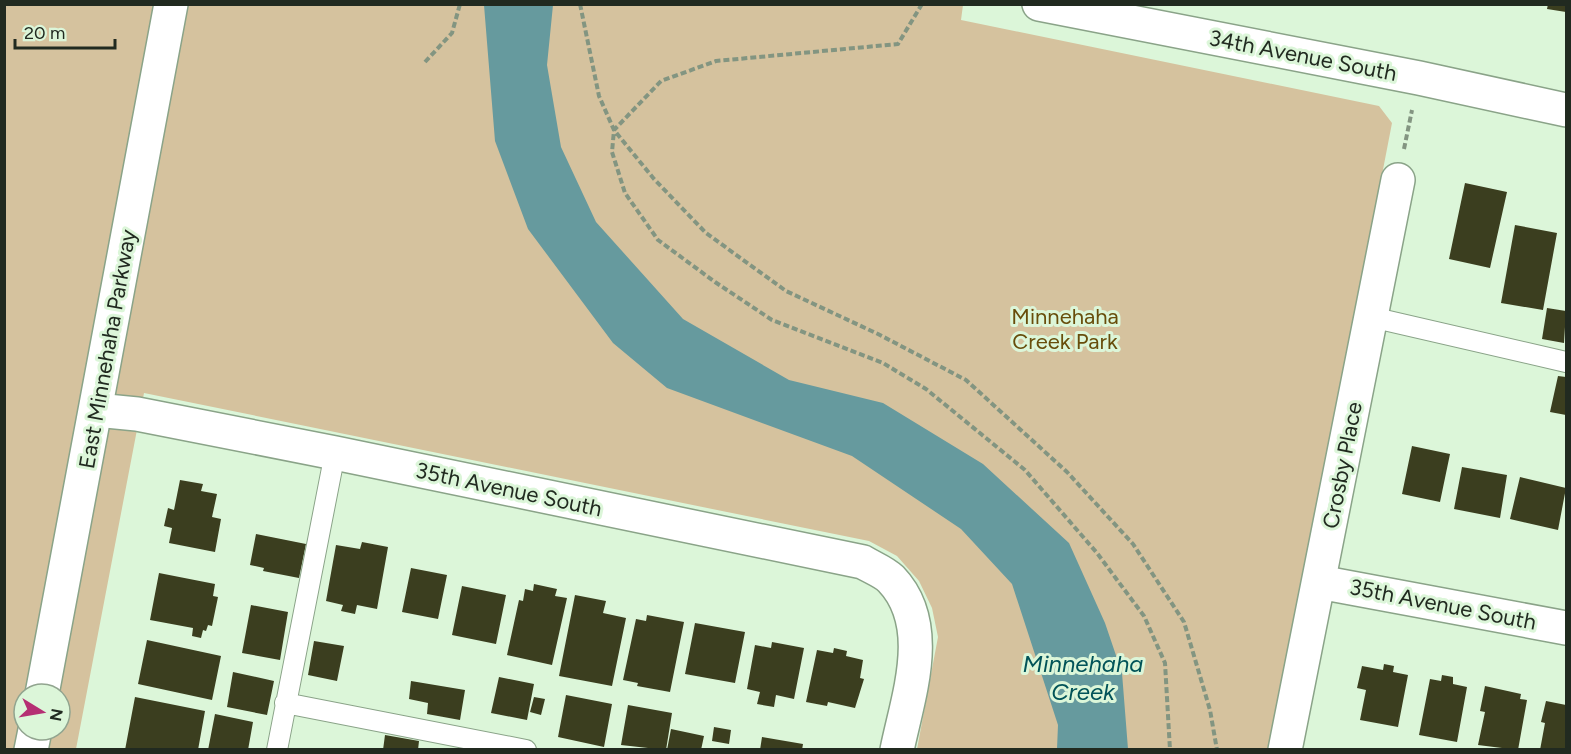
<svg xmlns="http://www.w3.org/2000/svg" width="1571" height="754" font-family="Figtree,sans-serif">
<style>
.green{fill:#d5c29e;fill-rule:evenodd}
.water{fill:#669a9e}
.building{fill:#3b3e1f}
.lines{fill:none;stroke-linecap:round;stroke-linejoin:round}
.service-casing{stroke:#8aa388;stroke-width:22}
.minor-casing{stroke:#8aa388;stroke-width:36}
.tertiary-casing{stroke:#8aa388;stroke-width:36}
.path{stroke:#839581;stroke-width:4;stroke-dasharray:6 3;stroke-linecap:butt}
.service{stroke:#fff;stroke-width:20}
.minor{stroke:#fff;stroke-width:33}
.tertiary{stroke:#fff;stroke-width:33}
.labels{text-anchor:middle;stroke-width:6;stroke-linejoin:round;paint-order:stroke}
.street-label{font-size:22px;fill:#212a20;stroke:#dcf6d9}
.park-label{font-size:22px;fill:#684d0b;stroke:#dcf6d9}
.water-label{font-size:24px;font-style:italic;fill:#015358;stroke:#dcf6d9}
</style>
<rect width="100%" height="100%" fill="#dcf6d9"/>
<path class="green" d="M 4,5 L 963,5 L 961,20 L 1379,106 L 1392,123 L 1271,749 L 917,749 L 938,637 L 932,608 L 919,581 L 897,556 L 869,541 L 144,393 L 76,749 L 5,749 ZM 24,694 L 60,694 L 60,730 L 24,730 Z"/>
<path class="water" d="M 484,5 L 553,5 L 547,65 L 561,147 L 596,222 L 683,319 L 789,380 L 883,403 L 983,464 L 1069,543 L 1105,623 L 1122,673 L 1128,749 L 1057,749 L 1058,725 L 1012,584 L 961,529 L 852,456 L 667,388 L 613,343 L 528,229 L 495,141 Z"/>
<path class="building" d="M 1548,4 L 1566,4 L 1566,12 L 1547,9 Z
M 1465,183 L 1507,192 L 1490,268 L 1449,259 Z
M 1515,225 L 1557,233 L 1543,310 L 1501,303 Z
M 1547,308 L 1566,311 L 1564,343 L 1542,339 Z
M 1558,376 L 1566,377 L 1566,415 L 1550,412 Z
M 1412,446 L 1450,454 L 1440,502 L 1402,494 Z
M 1462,467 L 1507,475 L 1500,518 L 1454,509 Z
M 1520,477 L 1566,488 L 1558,530 L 1510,519 Z
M 180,480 L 203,484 L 201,491 L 217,494 L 212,517 L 221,519 L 215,552 L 169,543 L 172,528 L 164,526 L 168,508 L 174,510 Z
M 256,534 L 306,544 L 299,578 L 263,571 L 264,568 L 250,565 Z
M 362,542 L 388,547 L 377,609 L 357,605 L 355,614 L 341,611 L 343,605 L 326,601 L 336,545 L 360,549 Z
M 411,568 L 447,575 L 438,619 L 402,612 Z
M 159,573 L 215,584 L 213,596 L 218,597 L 212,626 L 208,625 L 206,631 L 203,630 L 201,638 L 192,636 L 193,628 L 150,620 Z
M 534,584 L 557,589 L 555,596 L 567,598 L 552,665 L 507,655 L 519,600 L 523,601 L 525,589 L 533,591 Z
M 462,586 L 506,595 L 496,644 L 452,635 Z
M 575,595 L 606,601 L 603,613 L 626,618 L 612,686 L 559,676 Z
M 251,605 L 288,612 L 280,660 L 242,653 Z
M 647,615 L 684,622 L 670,692 L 637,686 L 638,683 L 623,680 L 636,619 L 646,621 Z
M 695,623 L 745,632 L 735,683 L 685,674 Z
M 147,640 L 221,656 L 212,700 L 138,684 Z
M 314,641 L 344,646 L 337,681 L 308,675 Z
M 772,642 L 804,648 L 794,699 L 776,695 L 774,707 L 757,704 L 760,692 L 747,689 L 755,645 L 771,648 Z
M 834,648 L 847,651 L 846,656 L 863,660 L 860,678 L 864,679 L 855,708 L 828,702 L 827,706 L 806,702 L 817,650 L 833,653 Z
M 1384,664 L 1394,666 L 1393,672 L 1408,675 L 1398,727 L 1360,720 L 1366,690 L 1357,688 L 1362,666 L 1383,670 Z
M 233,672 L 274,681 L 267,715 L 227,707 Z
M 1442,675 L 1453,677 L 1453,684 L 1467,687 L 1457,742 L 1419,735 L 1430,679 L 1441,681 Z
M 499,677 L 534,684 L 527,720 L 491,713 Z
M 411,681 L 465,690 L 460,720 L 427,714 L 428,703 L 409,699 Z
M 1485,686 L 1521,694 L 1520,699 L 1527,700 L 1518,750 L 1478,745 L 1485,712 L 1480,711 Z
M 566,695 L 612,704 L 604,747 L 558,737 Z
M 135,697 L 205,711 L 198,750 L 125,750 Z
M 534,697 L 545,699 L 541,715 L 530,712 Z
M 1546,701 L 1566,705 L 1566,750 L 1540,750 L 1545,723 L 1541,722 Z
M 628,705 L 672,713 L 666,750 L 621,745 Z
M 215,714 L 253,722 L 248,750 L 208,750 Z
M 714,727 L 731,730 L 729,744 L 712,741 Z
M 671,729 L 704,736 L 701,750 L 667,750 Z
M 385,735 L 419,741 L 418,750 L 383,750 Z
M 762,737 L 803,744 L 802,750 L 760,750 Z"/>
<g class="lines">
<g class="service-casing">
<path id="service" d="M 1371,317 L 1566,362
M 285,703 L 526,750
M 277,750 L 335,453"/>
</g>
<g class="minor-casing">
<path id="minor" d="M 96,410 L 137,414 L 335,453 L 863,562 C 871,567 884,572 891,579 C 935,625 908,696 897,750
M 1319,582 L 1566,628
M 1285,750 L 1398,180"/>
</g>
<g class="tertiary-casing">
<path id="tertiary" d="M 1039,4 L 1419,78 L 1566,110
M 42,694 L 171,4
M 31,750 L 35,730"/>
</g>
<path class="path" d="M 580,4 L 599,96 L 614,130 L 654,179 L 706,233 L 786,291 L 878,334 L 966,380 L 1067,472 L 1133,544 L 1184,622 L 1210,710 L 1217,750
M 922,4 L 898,44 L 716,61 L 661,81 L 614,130 L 612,152 L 625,193 L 658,240 L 715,282 L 772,320 L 883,363 L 926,389 L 1025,470 L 1097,553 L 1144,616 L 1165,663 L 1170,750
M 425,62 L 452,33 L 460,4
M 1404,149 L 1412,110"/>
<use href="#service" class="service"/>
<use href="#minor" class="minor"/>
<use href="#tertiary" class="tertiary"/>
</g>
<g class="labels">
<g class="street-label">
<text transform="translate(1303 55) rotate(11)" y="8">34th Avenue South</text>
<text transform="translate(107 349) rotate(-80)" y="8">East Minnehaha Parkway</text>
<text transform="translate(1342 465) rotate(-79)" y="8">Crosby Place</text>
<text transform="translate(509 489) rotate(12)" y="8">35th Avenue South</text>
<text transform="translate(1443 604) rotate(11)" y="8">35th Avenue South</text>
</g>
<g class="park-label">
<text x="1065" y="324">Minnehaha<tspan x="1065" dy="25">Creek Park</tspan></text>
</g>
<g class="water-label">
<text x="1083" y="672">Minnehaha<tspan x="1083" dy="28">Creek</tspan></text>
</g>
</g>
<rect width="1571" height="754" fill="none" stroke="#212a20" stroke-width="12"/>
<g transform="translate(42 712) rotate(101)"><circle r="28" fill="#dcf6d9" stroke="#91a48f" stroke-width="1.5"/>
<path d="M0-4.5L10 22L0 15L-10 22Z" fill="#b52f73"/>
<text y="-9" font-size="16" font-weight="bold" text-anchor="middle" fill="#212a20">N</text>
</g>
<path d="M15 39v9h100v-9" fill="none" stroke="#212a20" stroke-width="3"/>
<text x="24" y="39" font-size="18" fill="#212a20" stroke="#dcf6d9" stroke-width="4.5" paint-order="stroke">20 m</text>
</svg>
